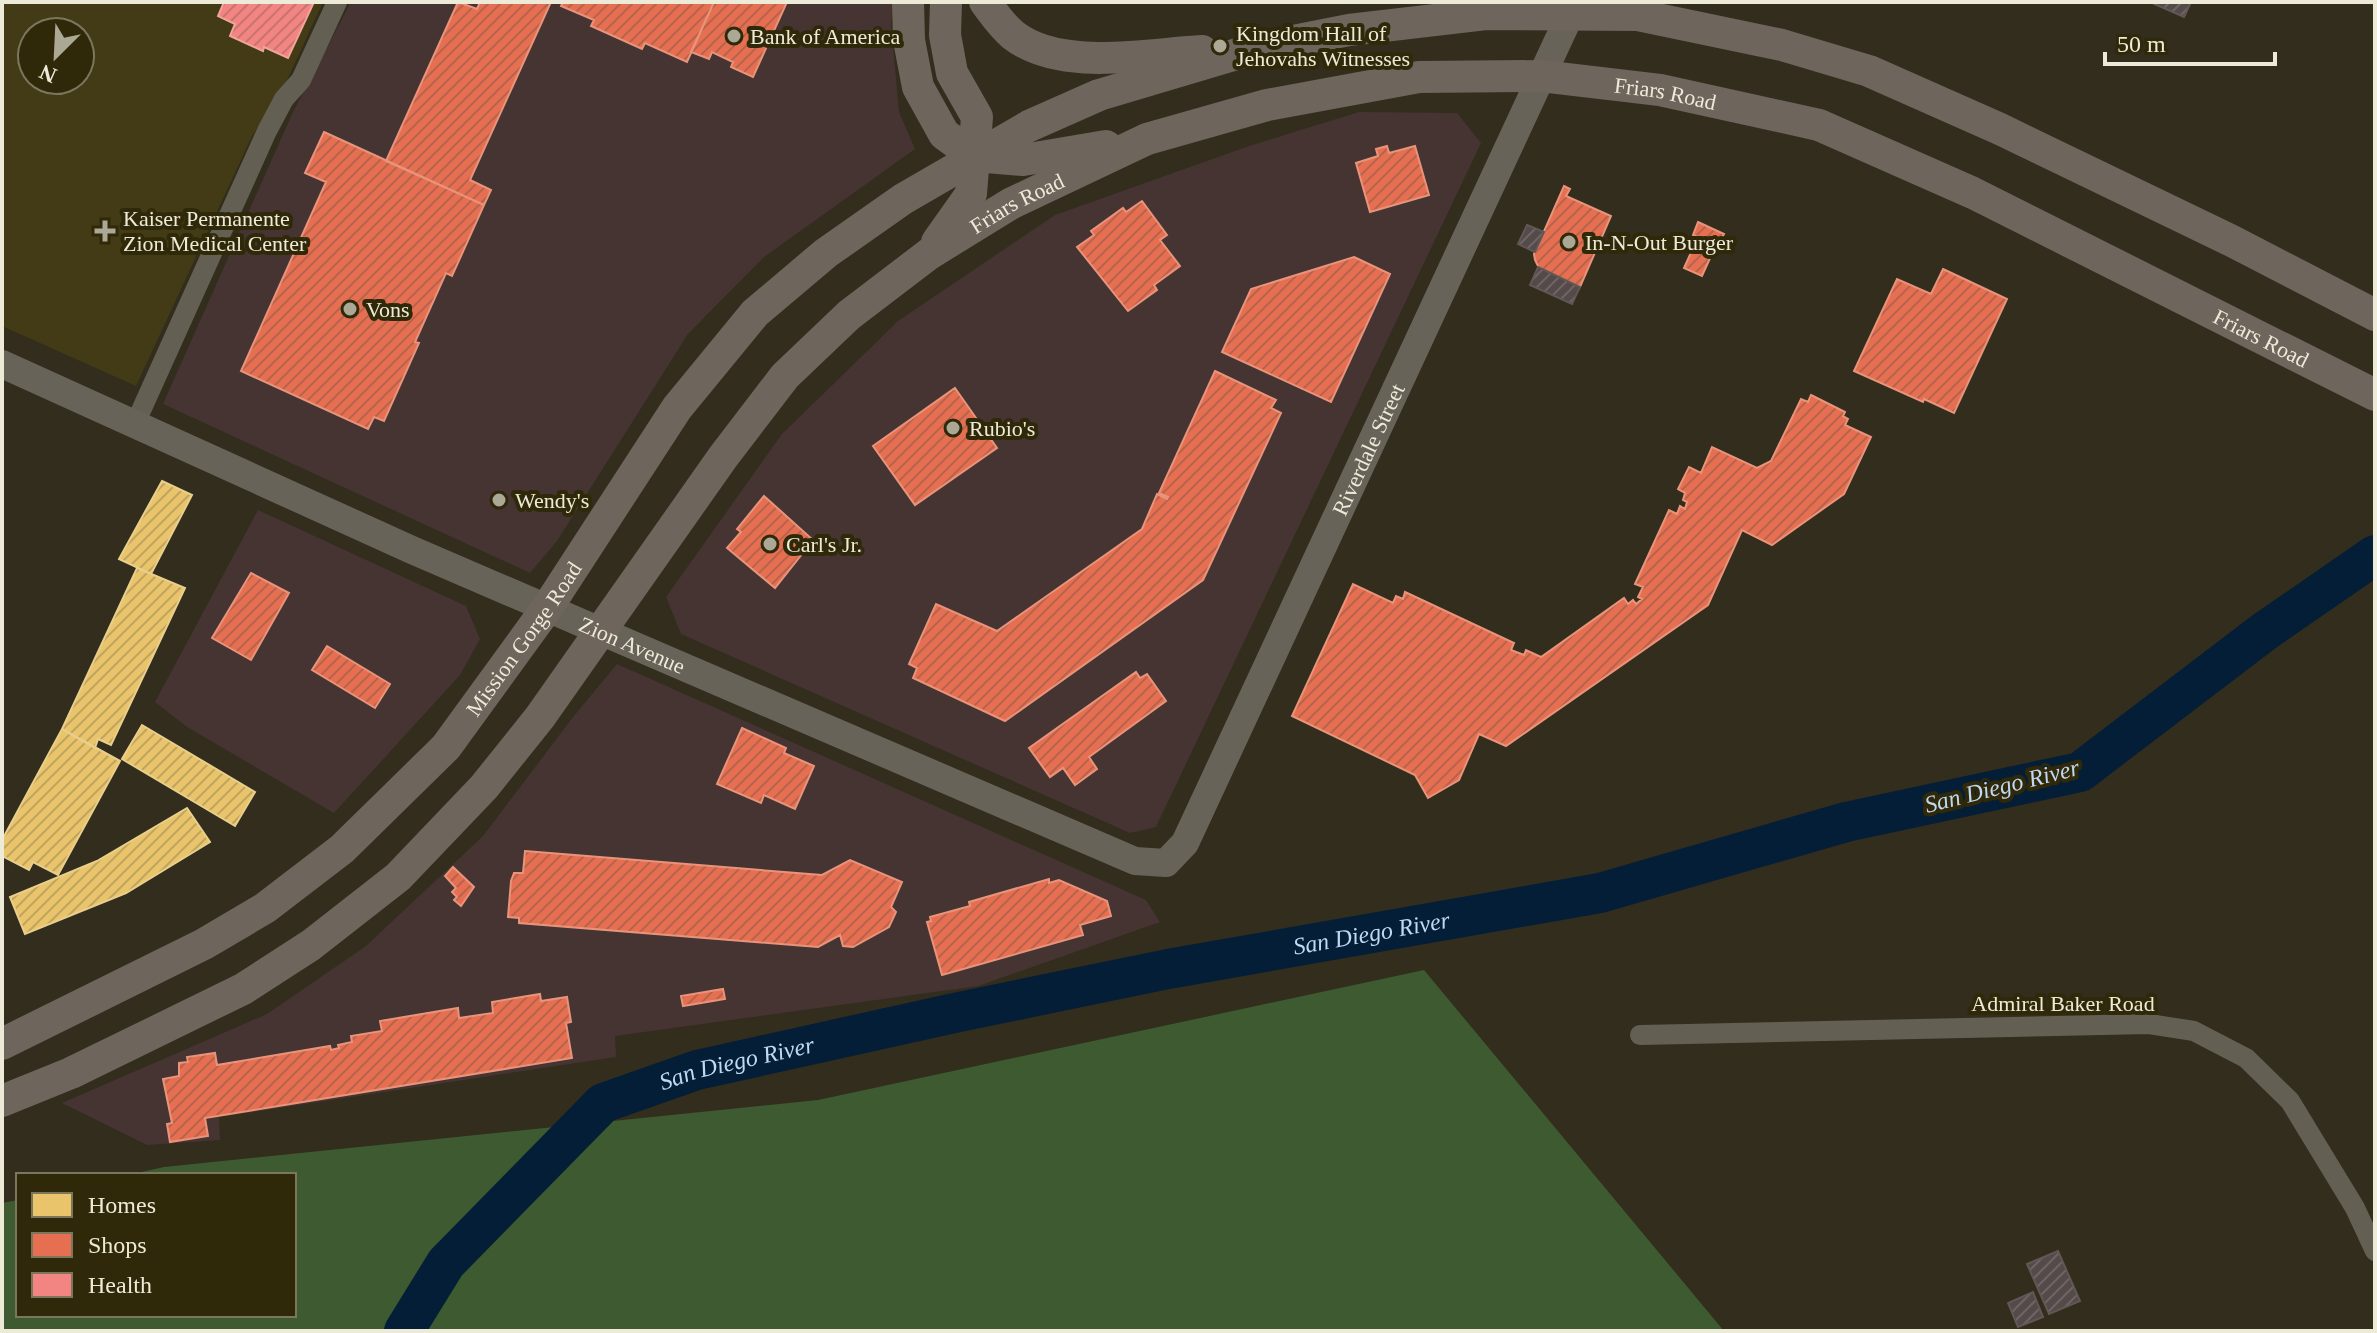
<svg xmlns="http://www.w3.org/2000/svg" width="2377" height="1333" font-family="Georgia,serif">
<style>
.commercial{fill:#463433}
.built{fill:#433b16;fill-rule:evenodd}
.green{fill:#3d5a30}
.homes{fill:url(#homes-hatch);stroke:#eacf8b;stroke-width:2}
.shops{fill:url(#shops-hatch);stroke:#e9947a;stroke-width:2}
.health{fill:url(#health-hatch);stroke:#f1a39c;stroke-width:2}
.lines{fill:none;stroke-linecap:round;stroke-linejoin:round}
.river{stroke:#041e37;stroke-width:40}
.building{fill:url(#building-hatch);stroke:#605855;stroke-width:2}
.street{stroke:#636053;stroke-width:20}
.secondary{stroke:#686358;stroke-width:28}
.primary{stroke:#6e655d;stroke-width:32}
.poi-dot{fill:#aca896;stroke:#302909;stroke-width:3}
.labels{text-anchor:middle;stroke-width:8;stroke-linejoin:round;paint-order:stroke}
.poi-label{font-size:22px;fill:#eeead8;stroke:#302909;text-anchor:start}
.street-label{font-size:22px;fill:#eeead8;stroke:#302909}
.water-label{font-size:24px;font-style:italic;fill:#bfd8f3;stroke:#302909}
</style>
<defs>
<pattern id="homes-hatch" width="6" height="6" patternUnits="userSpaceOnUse" patternTransform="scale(2)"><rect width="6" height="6" fill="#e9c46a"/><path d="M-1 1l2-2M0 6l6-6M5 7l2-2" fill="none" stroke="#c0a460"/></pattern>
<pattern id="shops-hatch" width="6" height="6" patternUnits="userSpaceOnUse" patternTransform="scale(2)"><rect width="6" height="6" fill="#e76f51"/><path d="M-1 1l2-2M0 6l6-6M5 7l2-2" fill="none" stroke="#b7634c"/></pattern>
<pattern id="health-hatch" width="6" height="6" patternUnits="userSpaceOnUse" patternTransform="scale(2)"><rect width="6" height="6" fill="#f28482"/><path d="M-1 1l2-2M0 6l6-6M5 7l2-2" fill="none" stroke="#c77472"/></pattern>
<pattern id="building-hatch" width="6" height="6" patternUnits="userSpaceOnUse" patternTransform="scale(2)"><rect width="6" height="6" fill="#544a4a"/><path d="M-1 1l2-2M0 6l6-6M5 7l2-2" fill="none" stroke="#6d6463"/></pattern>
</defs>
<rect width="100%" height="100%" fill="#322d1c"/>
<path class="commercial" d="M 351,2 L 894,2 L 891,24 L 899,112 L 915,149 L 764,257 L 688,334 L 557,541 L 530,573 L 163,404 L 293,112 Z
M 1359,112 L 1457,113 L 1481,143 L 1156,827 L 1130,833 L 681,634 L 666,597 L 782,434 L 898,321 L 1055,215 L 1249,146 Z
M 258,510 L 466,606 L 480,639 L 460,675 L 334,813 L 187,727 L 155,702 Z
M 617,664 L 1146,900 L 1160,922 L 978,986 L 615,1036 L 616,1057 L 219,1117 L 220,1140 L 147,1145 L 62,1103 L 267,1014 L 366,946 L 483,836 L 573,717 Z"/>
<path class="built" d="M 2,2 L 323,2 L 282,91 L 252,136 L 136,386 L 2,326 ZM 32,32 L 80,32 L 80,80 L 32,80 Z"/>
<path class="green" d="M 1424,970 L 1724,1331 L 2,1331 L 2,1203 L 18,1200 L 18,1315 L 294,1315 L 294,1175 L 128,1175 L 164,1167 L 818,1100 Z"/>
<path class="homes" d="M 162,481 L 192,495 L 151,574 L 119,559 Z
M 137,568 L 185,588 L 111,745 L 98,739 L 95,748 L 62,729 Z
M 142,725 L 255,792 L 235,826 L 122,759 Z
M 62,729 L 120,761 L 58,875 L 33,862 L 29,870 L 2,856 L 2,840 Z
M 187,808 L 210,842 L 126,893 L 25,934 L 10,897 L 97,861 Z"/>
<path class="shops" d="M 458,2 L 477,9 L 480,2 L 551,2 L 470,180 L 491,190 L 484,205 L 386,161 Z
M 563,2 L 714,2 L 687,62 L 645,43 L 642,49 L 591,26 L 594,20 L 561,6 Z
M 714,2 L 787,2 L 753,77 L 731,67 L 733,62 L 712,52 L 709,59 L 691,52 Z
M 324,132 L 484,205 L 452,276 L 446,273 L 415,342 L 419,343 L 384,421 L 374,417 L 368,429 L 241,371 L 326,182 L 305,173 Z
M 1387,146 L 1389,153 L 1415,146 L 1429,195 L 1370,212 L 1356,163 L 1378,156 L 1376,149 Z
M 1564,186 L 1570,189 L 1566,196 L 1611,216 L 1580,287 L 1539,268 L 1535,260 L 1534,254 Z
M 1142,201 L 1167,235 L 1160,240 L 1180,266 L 1154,285 L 1157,290 L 1128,311 L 1077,247 L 1094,235 L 1091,231 L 1123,208 L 1126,212 Z
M 1698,222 L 1724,234 L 1718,246 L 1716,245 L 1702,276 L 1684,268 L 1698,237 L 1693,235 Z
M 1354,257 L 1390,274 L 1331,402 L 1222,352 L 1251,289 Z
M 1943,269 L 2007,299 L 1954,413 L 1924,399 L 1923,402 L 1854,371 L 1897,279 L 1931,294 Z
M 1215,371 L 1276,400 L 1271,408 L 1281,413 L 1203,580 L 1005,721 L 913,678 L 917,668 L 909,664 L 936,604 L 997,631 L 1142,529 L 1157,494 L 1167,499 L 1168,497 L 1159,493 Z
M 955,388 L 997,448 L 915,505 L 873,446 Z
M 1811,395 L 1845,412 L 1843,416 L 1848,419 L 1845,425 L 1871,437 L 1844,494 L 1772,545 L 1742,530 L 1708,605 L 1506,746 L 1479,734 L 1459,780 L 1428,798 L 1415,775 L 1292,716 L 1353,584 L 1393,603 L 1396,596 L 1403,599 L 1405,592 L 1514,643 L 1511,650 L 1524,655 L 1526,650 L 1541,657 L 1624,598 L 1628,604 L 1633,600 L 1636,604 L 1642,599 L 1638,597 L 1643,587 L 1635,584 L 1669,510 L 1677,514 L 1680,506 L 1685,509 L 1687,502 L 1683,500 L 1685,493 L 1678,489 L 1689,467 L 1701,473 L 1712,447 L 1757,468 L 1771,461 L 1801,399 L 1808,402 Z
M 764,496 L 813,540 L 775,588 L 727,548 L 741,532 L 737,529 Z
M 251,573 L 289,593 L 251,660 L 212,638 Z
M 327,646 L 390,684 L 375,708 L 312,670 Z
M 1136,672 L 1140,678 L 1147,674 L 1166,701 L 1089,757 L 1097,769 L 1075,785 L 1063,768 L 1050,777 L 1029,748 Z
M 742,728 L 786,748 L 784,753 L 814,766 L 795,809 L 764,795 L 761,803 L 717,784 Z
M 525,851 L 822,875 L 850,860 L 902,882 L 891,907 L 896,912 L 889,927 L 853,947 L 843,946 L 840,935 L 818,947 L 519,923 L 519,918 L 508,917 L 511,881 L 514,873 L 523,873 Z
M 453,867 L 474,887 L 461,906 L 454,900 L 457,897 L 452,892 L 456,888 L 445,876 Z
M 1049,879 L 1049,883 L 1059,880 L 1107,901 L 1111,916 L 1080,925 L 1083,935 L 942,975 L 927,922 L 931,921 L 930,917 L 970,906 L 969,902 Z
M 723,989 L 725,999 L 683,1006 L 681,996 Z
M 540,994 L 541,1001 L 567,997 L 571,1022 L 566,1023 L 572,1058 L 205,1118 L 208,1136 L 170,1142 L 167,1124 L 172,1123 L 163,1079 L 179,1076 L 179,1063 L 188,1062 L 187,1057 L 215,1053 L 217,1065 L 330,1046 L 331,1050 L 339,1048 L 338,1045 L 352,1042 L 351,1036 L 382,1031 L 380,1021 L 458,1008 L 459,1018 L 493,1013 L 492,1002 Z"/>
<path class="health" d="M 224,2 L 314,2 L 288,58 L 264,47 L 263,51 L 230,36 L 235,24 L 218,16 Z"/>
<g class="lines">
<path class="river" id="s1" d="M 404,1331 L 446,1263 L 603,1103 L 697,1070 L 959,1012 L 1168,969 L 1600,893 L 1846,822 L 2080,772 L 2265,631 L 2375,555"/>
</g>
<path class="building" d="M 2150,2 L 2191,2 L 2184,17 Z
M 1527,225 L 1544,232 L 1535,252 L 1518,244 Z
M 1538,267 L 1580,287 L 1572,304 L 1530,285 Z
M 2058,1251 L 2080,1301 L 2049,1314 L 2027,1264 Z
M 2033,1292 L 2043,1317 L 2018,1327 L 2008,1303 Z"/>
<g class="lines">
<path class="street" d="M 135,424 L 267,131 L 284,99 L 301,80 L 337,2
M 1640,1035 L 2149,1024 L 2194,1031 L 2246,1058 L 2290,1101 L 2355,1208 L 2375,1251"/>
<path class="secondary" id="s2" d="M 2,364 L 412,550 L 1135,861 L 1166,863 L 1185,843 L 1576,2"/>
<g class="primary">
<path d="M 908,2 L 909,40 L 918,87 L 944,134 L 974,156"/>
<path d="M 985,2 C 994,14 1002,26 1013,35 C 1060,72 1146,54 1202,51"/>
<path d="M 974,156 L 1023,160 L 1106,146"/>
<path d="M 937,242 L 971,194 L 977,117 L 952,73 L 945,35 L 946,2"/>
<path id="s3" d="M 2,1044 L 204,944 L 265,908 L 342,849 L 446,747 L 547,608 L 677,408 L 755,313 L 826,253 L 903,199 L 1029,126 L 1099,95 L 1257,48 L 1349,30 L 1486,14 L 1638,15 L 1782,45 L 1869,71 L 2000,129 L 2232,241 L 2375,315"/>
<path id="s4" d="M 2,1101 L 71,1073 L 243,989 L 311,945 L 398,877 L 484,787 L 540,717 L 723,457 L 785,376 L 849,315 L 929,254 L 1012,203 L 1147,139 L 1267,105 L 1419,77 L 1541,76 L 1660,90 L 1819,125 L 1973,193 L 2375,395"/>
</g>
</g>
<g class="poi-dot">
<circle cx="734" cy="36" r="8"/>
<circle cx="1220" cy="46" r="8"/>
<path d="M101 219h8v8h8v8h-8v8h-8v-8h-8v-8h8z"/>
<circle cx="1569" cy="242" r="8"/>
<circle cx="350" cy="309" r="8"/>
<circle cx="953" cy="428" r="8"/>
<circle cx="499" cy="500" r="8"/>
<circle cx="770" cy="544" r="8"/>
</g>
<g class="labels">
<g class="poi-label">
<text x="1236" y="41">Kingdom Hall of<tspan x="1236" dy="25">Jehovahs Witnesses</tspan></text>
<text x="750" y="44">Bank of America</text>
<text x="123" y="226">Kaiser Permanente<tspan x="123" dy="25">Zion Medical Center</tspan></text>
<text x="1585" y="250">In-N-Out Burger</text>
<text x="366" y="317">Vons</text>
<text x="969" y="436">Rubio's</text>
<text x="515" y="508">Wendy's</text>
<text x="786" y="552">Carl's Jr.</text>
</g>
<g class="street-label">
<text dy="8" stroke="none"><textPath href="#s4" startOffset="2054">Friars Road</textPath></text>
<text dy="8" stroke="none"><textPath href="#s4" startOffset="1382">Friars Road</textPath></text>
<text dy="8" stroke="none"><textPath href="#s4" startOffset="2702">Friars Road</textPath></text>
<text dy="8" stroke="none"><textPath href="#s2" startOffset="1730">Riverdale Street</textPath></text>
<text dy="8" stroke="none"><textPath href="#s3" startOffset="672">Mission Gorge Road</textPath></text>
<text dy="8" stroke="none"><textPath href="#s2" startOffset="690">Zion Avenue</textPath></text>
<text x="2063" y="1011">Admiral Baker Road</text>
</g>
<g class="water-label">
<text transform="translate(2002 786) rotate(-14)" y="8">San Diego River</text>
<text dy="8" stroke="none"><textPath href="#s1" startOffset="1092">San Diego River</textPath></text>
<text dy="8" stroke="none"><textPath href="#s1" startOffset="444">San Diego River</textPath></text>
</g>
</g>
<rect width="2377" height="1333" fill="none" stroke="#eeead8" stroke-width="8"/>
<rect x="16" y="1173" width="280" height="144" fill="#302909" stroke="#7c765c" stroke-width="2"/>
<rect x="32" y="1193" width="40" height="24" fill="#e9c46a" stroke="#7c765c" stroke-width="2"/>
<text x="88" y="1213" font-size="24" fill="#eeead8">Homes</text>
<rect x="32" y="1233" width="40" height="24" fill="#e76f51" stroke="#7c765c" stroke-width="2"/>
<text x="88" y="1253" font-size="24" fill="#eeead8">Shops</text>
<rect x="32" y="1273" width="40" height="24" fill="#f28482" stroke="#7c765c" stroke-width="2"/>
<text x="88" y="1293" font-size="24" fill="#eeead8">Health</text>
<g transform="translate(56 56) rotate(204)"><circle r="38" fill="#302909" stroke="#7c765c" stroke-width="2"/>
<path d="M0-6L14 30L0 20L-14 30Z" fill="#aca896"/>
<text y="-12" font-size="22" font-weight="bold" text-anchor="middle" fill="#eeead8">N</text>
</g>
<path d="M2105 52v12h170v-12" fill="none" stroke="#eeead8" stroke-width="4"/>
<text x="2117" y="52" font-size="24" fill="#eeead8" stroke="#302909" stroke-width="6" paint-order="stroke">50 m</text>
</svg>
